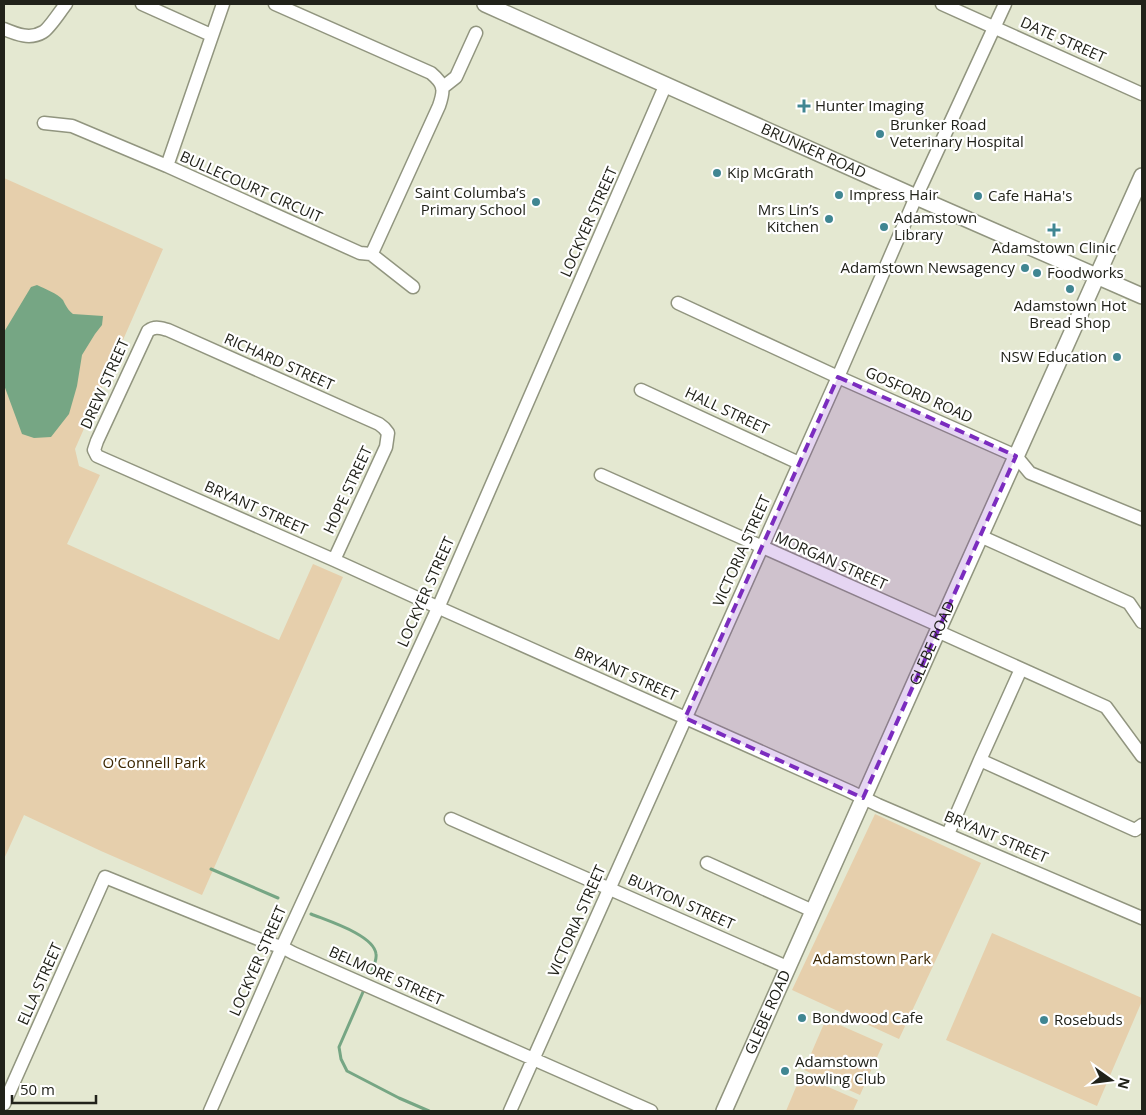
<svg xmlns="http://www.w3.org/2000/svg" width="1146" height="1115" font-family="'Open Sans',sans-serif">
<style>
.green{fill:#e6cfac}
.water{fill:#76a684}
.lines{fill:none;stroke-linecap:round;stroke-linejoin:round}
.stream{stroke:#76a684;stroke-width:3}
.minor-casing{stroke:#91957f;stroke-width:15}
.major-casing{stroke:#91957f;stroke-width:18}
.minor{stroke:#fff;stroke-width:12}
.major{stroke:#fff;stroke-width:15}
.marked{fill:#7b2cbf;fill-opacity:0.2;stroke:#7b2cbf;stroke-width:4;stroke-dasharray:10 6;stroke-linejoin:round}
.poi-dot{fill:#408692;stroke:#fff;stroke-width:2}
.labels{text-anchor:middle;stroke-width:4.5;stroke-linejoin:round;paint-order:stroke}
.street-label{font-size:15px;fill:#21221a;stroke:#fff}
.poi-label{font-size:15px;fill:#21221a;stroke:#fff;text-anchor:start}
.park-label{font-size:15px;fill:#3b2600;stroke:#fff}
</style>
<rect width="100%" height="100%" fill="#e4e8d1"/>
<path class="green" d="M 4,178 L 163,249 L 75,449 L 79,466 L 100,475 L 67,544 L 279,640 L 313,564 L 343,577 L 202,895 L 101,851 L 24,815 L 4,859 Z
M 875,814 L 981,863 L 899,1039 L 792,990 Z
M 992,933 L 1142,998 L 1142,1001 L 1097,1106 L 946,1040 Z
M 826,1019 L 883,1044 L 860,1095 L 804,1070 Z
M 801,1075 L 858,1100 L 853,1111 L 786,1111 Z"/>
<path class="water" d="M 37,285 C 45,289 57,293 63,300 C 66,306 68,310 73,314 L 103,316 L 102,325 L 95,334 L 82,355 L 77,386 L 69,414 L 51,437 L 34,438 L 22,434 L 4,385 L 4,332 L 31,287 Z"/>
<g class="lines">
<path class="stream" d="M 211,869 L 278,898
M 311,914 C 328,921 374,935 376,954 C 377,960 373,968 371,973
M 363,992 L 339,1047 L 341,1059 L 347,1071 L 399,1098 L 429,1111"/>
<g class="minor-casing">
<path id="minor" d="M 142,4 L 211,35
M 942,4 L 1142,94
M 4,29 C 16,34 30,40 43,32 C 49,29 61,10 66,4
M 442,88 L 456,77 L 476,33
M 44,123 L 72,126 L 167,166 L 360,253 L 371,254 L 373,251 L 439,106 C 445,89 444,84 431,73 L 275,4
M 167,166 L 223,4
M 371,254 L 413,287
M 678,303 L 838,377 L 1016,456 L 1030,473 L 1142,519
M 641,390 L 799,463
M 601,475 L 940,626
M 980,536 L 1129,603 L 1142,622
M 334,560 L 386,447 L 388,433 L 384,428 L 379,424 L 168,330 C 160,328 155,326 148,331 L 97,441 L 94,450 L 97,456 L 334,560 L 446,611 L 849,791 L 878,805 L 1142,918
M 937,631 L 1106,707 L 1142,756
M 980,760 L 1135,830 L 1142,825
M 451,819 L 787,967
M 948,834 L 980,760 L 1021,669
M 707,863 L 813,911
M 4,1104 L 105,877 L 268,943 L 282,947 L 293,953 L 651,1111
M 210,1111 L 282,947 L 438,608 L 666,84
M 510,1111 L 838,377 L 916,197 L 1005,4"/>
</g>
<g class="major-casing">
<g id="major">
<path id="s1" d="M 485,4 L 916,197 L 1142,296"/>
<path id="s2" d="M 724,1111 L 940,626 L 1142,176"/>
</g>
</g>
<use href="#minor" class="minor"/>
<use href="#major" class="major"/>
</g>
<path class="marked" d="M 838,377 L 1016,456 L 863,798 L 685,718 Z"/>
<g class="poi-dot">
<path d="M801.5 98.5h5v5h5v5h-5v5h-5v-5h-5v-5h5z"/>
<circle cx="880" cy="134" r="5"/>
<circle cx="717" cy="173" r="5"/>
<circle cx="839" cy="195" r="5"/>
<circle cx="978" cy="196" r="5"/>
<circle cx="536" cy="202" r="5"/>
<circle cx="829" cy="219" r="5"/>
<circle cx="884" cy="227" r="5"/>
<path d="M1051.5 222.5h5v5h5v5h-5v5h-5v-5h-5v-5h5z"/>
<circle cx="1025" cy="268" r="5"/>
<circle cx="1037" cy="273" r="5"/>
<circle cx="1070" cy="289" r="5"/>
<circle cx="1117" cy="357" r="5"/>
<circle cx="802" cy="1018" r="5"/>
<circle cx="1044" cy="1020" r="5"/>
<circle cx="785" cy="1071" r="5"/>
</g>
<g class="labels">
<g class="street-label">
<text transform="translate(1063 40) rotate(24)" y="5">DATE STREET</text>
<text dy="5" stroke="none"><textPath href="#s1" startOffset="360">BRUNKER ROAD</textPath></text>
<text transform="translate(251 187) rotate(24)" y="5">BULLECOURT CIRCUIT</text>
<text transform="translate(589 222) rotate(-66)" y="5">LOCKYER STREET</text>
<text transform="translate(279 362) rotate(24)" y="5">RICHARD STREET</text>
<text transform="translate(105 384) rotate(-66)" y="5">DREW STREET</text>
<text transform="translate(919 395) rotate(24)" y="5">GOSFORD ROAD</text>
<text transform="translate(727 411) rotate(25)" y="5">HALL STREET</text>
<text transform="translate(348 490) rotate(-65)" y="5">HOPE STREET</text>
<text transform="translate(256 508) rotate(24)" y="5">BRYANT STREET</text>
<text transform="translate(742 551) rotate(-66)" y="5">VICTORIA STREET</text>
<text transform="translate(831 561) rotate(24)" y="5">MORGAN STREET</text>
<text transform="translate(426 592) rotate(-66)" y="5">LOCKYER STREET</text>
<text dy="5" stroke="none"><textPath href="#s2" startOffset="512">GLEBE ROAD</textPath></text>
<text transform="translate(626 674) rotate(24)" y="5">BRYANT STREET</text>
<text transform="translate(996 837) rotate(23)" y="5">BRYANT STREET</text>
<text transform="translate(681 902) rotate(24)" y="5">BUXTON STREET</text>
<text transform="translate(577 921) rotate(-66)" y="5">VICTORIA STREET</text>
<text transform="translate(258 961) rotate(-66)" y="5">LOCKYER STREET</text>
<text transform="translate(386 976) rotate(24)" y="5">BELMORE STREET</text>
<text transform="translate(40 984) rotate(-66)" y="5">ELLA STREET</text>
<text dy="5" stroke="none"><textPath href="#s2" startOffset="108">GLEBE ROAD</textPath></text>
</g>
<g class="poi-label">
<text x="815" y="111">Hunter Imaging</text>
<text x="890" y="130">Brunker Road<tspan x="890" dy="17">Veterinary Hospital</tspan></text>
<text x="727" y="178">Kip McGrath</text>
<text x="526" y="198" text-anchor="end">Saint Columba’s<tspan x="526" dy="17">Primary School</tspan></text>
<text x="849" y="200">Impress Hair</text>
<text x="988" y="201">Cafe HaHa's</text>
<text x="819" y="215" text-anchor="end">Mrs Lin’s<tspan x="819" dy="17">Kitchen</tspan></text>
<text x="894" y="223">Adamstown<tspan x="894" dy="17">Library</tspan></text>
<text x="1054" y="253" text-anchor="middle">Adamstown Clinic</text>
<text x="1015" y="273" text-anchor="end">Adamstown Newsagency</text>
<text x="1047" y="278">Foodworks</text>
<text x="1070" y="311" text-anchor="middle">Adamstown Hot<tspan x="1070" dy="17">Bread Shop</tspan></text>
<text x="1107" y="362" text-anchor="end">NSW Education</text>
<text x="812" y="1023">Bondwood Cafe</text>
<text x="1054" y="1025">Rosebuds</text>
<text x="795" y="1067">Adamstown<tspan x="795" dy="17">Bowling Club</tspan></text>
</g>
<g class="park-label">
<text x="154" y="768">O'Connell Park</text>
<text x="872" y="964">Adamstown Park</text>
</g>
</g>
<rect width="1146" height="1115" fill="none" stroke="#21221a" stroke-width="10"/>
<g transform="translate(1111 1080) rotate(104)" stroke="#ffffff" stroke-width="4" paint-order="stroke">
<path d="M0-4L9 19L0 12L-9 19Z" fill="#21221a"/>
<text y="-8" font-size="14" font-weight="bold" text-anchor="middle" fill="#21221a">N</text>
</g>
<path d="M12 1095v8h84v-8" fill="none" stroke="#21221a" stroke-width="2.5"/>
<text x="20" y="1095" font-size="15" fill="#21221a" stroke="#ffffff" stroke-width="4" paint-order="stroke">50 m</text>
</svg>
